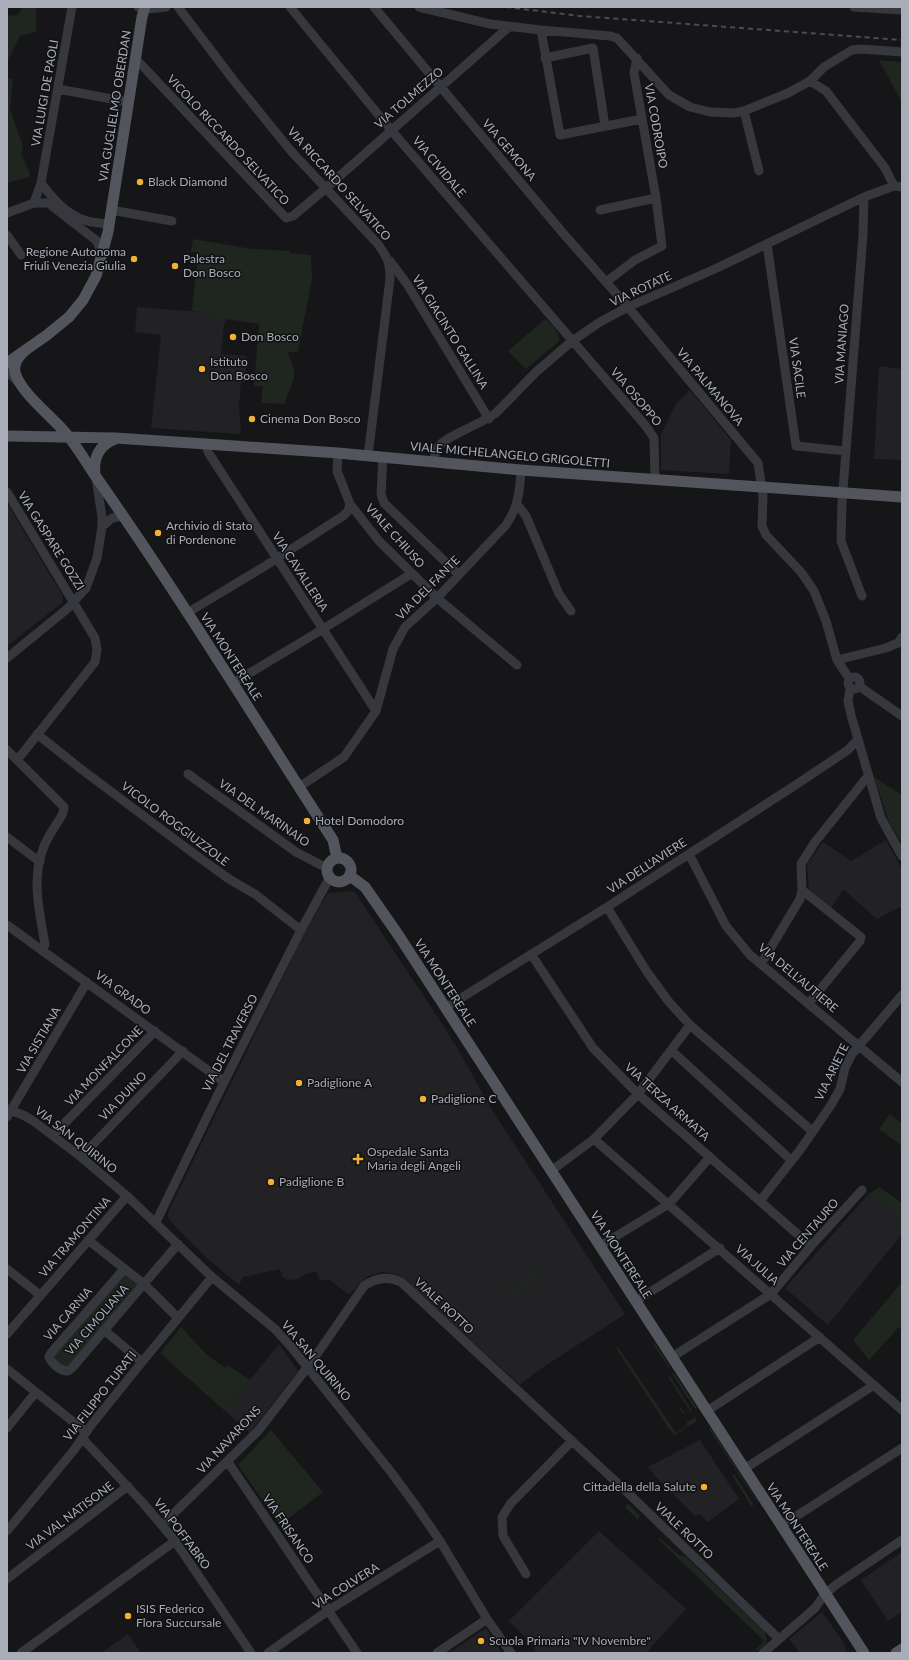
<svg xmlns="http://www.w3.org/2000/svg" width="909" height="1660" font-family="Lato,sans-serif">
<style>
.built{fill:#222225}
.green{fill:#1e261f}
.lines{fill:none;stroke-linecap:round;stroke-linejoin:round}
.minor{stroke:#37383d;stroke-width:9}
.major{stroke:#53555c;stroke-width:11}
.rail{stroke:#4a4c52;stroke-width:2;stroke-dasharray:5 4;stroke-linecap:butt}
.poi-dot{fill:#f2b134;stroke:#111113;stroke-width:1.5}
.labels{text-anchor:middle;stroke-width:3;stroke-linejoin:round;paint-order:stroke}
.street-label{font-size:12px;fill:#a8adb8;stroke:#111113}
.poi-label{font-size:12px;fill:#a8adb8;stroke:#111113;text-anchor:start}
</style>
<rect width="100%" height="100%" fill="#161618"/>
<path class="built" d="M 137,307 L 201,312 L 200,315 L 227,318 L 224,325 L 221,354 L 247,356 L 245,382 L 241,382 L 239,407 L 241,434 L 151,428 L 161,335 L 135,332 Z
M 879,366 L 902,369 L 902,460 L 874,459 Z
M 690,390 L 731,440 L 729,474 L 661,470 L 661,434 L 676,404 Z
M 7,503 L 63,596 L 62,603 L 7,646 Z
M 886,840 L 902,869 L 902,906 L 877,919 L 843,889 L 831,909 L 809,890 L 807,864 L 823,842 L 851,861 Z
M 354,891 L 441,1022 L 459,1051 L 492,1110 L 625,1314 L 536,1372 L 520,1385 L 399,1275 L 383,1272 L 367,1276 L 349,1295 L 330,1280 L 320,1280 L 316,1271 L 304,1275 L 297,1279 L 287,1280 L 282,1276 L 280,1269 L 243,1277 L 239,1285 L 209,1260 L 170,1221 L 168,1216 L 169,1210 L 304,934 L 328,893 Z
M 868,1195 L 902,1220 L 902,1234 L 828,1325 L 785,1288 Z
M 279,1344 L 298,1371 L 250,1433 L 225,1411 Z
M 700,1440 L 739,1499 L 708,1522 L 700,1514 L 695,1516 L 656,1477 L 648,1467 Z
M 599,1531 L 686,1609 L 646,1653 L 534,1653 L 535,1647 L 509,1621 Z
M 902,1552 L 902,1612 L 888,1621 L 861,1580 Z
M 822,1612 L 844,1643 L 847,1653 L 800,1653 L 789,1639 Z
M 486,1628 L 502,1653 L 449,1653 Z
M 128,1634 L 141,1653 L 101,1653 Z"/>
<path class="green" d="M 22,7 L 36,7 L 36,32 L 20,36 L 7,62 L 7,16 L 18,15 Z
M 879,60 L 902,62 L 902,103 Z
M 7,77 L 13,80 L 10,109 L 23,146 L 21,154 L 30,173 L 29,177 L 7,183 Z
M 193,239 L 252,249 L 290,251 L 291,253 L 311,255 L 312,278 L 298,352 L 287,352 C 301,381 291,378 285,404 L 261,403 L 263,386 L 254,386 L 259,324 L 200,315 L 201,312 L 192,311 L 198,253 L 191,252 Z
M 545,319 C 553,326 559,330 559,341 L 526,369 L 508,351 Z
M 874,777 L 902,795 L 902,844 L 889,822 Z
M 890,1114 L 902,1124 L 902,1146 L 879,1129 Z
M 879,1187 L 902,1203 L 902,1220 L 868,1195 Z
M 533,1268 L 540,1279 L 511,1297 L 507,1289 L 529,1276 L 527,1272 Z
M 124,1269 L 144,1284 L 72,1368 L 63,1371 L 51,1353 Z
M 902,1282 L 902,1329 L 899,1327 L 869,1360 L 853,1340 Z
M 181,1327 L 206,1354 L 225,1368 L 228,1365 L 250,1380 L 225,1411 L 160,1353 Z
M 655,1343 L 670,1367 L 669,1368 L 653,1344 Z
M 618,1347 L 676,1433 L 687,1426 L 687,1422 L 695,1417 L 697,1421 L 675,1435 L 669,1429 L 616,1348 Z
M 674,1373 L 697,1408 L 695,1409 L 672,1374 Z
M 670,1376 L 692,1411 L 684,1415 L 679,1408 L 681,1407 L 685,1414 L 690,1411 L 668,1377 Z
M 710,1427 L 758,1502 L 757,1502 L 709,1429 Z
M 271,1430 L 323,1492 L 280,1525 L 238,1465 Z
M 734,1474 L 754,1505 L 751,1506 L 732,1475 Z
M 628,1504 L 640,1516 L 638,1520 L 625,1507 Z
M 660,1538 L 679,1555 L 685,1556 L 765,1632 L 767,1639 L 766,1644 L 753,1653 L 764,1641 L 658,1539 Z"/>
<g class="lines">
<path class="minor" d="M 138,7 L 148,9 L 166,7
M 178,7 L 235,82 L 291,151 L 377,243 C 387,257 390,261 390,279 L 368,456
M 290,7 L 391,130 L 645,425 L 654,438 L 655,479
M 374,7 L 562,232 L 628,307 L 758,463 L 763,496 L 762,526 L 766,535 L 801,572 L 814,591 L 826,621 L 837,660 L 849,678
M 419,7 L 490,24 L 541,30 L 610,36 L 617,38 L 669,95 L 690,107 L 710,112 L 734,113 L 744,111 L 788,93 L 810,81 L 824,67 L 852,50 L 861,49 L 902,52
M 854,7 L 902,10
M 541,30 L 560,135 L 642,119
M 545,58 L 593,48 L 605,126
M 136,59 L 286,218 L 293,216 L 325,189 L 510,26
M 810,81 L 826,91 L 885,168 L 894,186
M 58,89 L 128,102
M 744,111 L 759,171
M 41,183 C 53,199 67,215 87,221 C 94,223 102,223 109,224
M 34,203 L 41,183 L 72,7
M 111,210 L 172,221
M 600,210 L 656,198
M 7,213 L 34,203 L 48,203 L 97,241 L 101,251
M 7,235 L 21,255
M 767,244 L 796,446 L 846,451
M 390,261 L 407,284 L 489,419
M 606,282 L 635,260 L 662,246 L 656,198 L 634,73 L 637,58
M 7,371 L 19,383
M 206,444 L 208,452 L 376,711
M 338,453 L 337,471 L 350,504 L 379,541 L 437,598 L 517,665
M 383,457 L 381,494 L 384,503 L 459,575
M 433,462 C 434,458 436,451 438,447 C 446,436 483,423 496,413 L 535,373 L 572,341 L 600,322 L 628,307 L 717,268 L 864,197 L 894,186 L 902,187
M 7,492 L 95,638 L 97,650 L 95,662 L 18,759
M 517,504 L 526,516 L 559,594 L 571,611
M 102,527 L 112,518 L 123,516
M 862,596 L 841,541 L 842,502 L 863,235 L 864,197
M 187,613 L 265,566 L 343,516 L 348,511 L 350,504
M 7,658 L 67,609 L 86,588 L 97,558 L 102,527 L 102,517 L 96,478
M 837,660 L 886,648 L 898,643 L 902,637
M848 683a6 6 0 1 1 12 0a6 6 0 1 1-12 0Z
M 233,683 L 323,629 L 411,574
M 859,686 L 902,716
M 850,689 L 848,701 L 851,715 L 881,818 L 902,856
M 37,734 L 81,769 L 193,853 L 229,879 L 255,894 L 301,930
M 7,750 L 64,807 L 63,813 C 57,825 47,836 43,849 C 31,880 40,913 45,945 L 42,951
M 188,774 L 296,852 L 321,865 L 327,867
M 299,787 L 344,757 L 376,711 L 393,649 L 405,627 L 437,598 L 506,525 C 518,508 520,490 521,470
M 7,837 L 40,862
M 689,854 L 726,926 L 750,955 L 902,1082
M 802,890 L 861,937 L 860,941 L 809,1003
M 607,907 L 647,972 L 669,1002 L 690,1025 L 812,1131
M 7,925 L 224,1082
M 531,954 L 593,1048 L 638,1094 L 811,1246
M 761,964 L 800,899 L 802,890 L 801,864 L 815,842 L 868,776
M 445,1008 L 607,907 L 794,786 L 848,750 L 858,739
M 672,1051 L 791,1160
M 7,1109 L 23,1115 L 32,1120 L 81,1157 L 127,1196 L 212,1277 L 275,1329 L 292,1348 L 391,1472 L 416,1506 L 440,1541 L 487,1619 L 511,1653
M 7,1117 L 87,982
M 53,1135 L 155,1031
M 594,1139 L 902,1410
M 81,1157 L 183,1051
M 551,1171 L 594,1139 L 638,1094 L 690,1025
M 760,1201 L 800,1150 L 831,1105 L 840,1089 L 845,1068 L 852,1054 L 902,995
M 156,1222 L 224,1082 L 301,930 L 330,877
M 88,1240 L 144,1284 L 178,1318
M 600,1246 L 669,1204 L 710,1157
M 7,1269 L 40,1295
M 124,1269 L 51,1353 L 49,1357 C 52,1364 60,1371 68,1371 L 72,1368 L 178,1244
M 636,1301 L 720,1248
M 104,1330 L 142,1362
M 7,1334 L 127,1196
M 672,1357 L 771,1294 L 811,1246 L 862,1190
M 7,1369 L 86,1432
M 707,1411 L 820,1337
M 7,1428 L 36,1392
M 82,1438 L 143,1503 L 175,1541 L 251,1653
M 228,1462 L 357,1653
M 744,1469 L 874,1385
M 162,1525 L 258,1431 L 303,1373 L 307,1366 L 315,1357 L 364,1286 C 375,1278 388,1276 401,1282 L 628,1493 L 779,1639
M 781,1526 L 902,1448
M 7,1531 L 74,1450 L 92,1424 L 142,1362 L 212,1277
M 526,1574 L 503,1536 L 502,1517 L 511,1503 L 572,1441
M 7,1579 L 128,1486
M 21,1653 L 175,1541
M 268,1653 L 329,1610 L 440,1541
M 437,1653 L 487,1619
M 763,1653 L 815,1608 L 825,1594 L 837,1584 L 902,1540"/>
<path class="major" d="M 27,349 C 20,355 13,362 15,372 C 20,392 49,414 63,430 C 75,443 84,459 94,474 C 178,593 254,718 333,840 L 337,858
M 7,363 L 47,335 L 69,317 L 83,300 L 96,276 L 108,232 L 142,17 L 145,7
M 7,436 L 115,438 L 206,444 L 338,453 L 521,470 L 902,497
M 95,475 C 93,458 99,445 115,439
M327 870a12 12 0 1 1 24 0a12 12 0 1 1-24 0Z
M 350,876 L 365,887 L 399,936 L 864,1653
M 896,1653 L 902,1649"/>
<path class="rail" d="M 506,7 L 580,16 L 902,40"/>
</g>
<g class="poi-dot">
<circle cx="140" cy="182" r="4"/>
<circle cx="134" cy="259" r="4"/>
<circle cx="175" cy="266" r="4"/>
<circle cx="233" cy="337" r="4"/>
<circle cx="202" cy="369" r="4"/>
<circle cx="252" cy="419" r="4"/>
<circle cx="158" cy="533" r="4"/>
<circle cx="307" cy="821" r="4"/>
<circle cx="299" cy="1083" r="4"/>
<circle cx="423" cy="1099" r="4"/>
<path d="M356 1153h4v4h4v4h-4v4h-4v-4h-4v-4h4z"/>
<circle cx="271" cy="1182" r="4"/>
<circle cx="704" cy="1487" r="4"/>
<circle cx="128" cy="1616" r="4"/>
<circle cx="481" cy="1641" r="4"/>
</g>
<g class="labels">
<g class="street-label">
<text transform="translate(45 93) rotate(-80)" y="4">VIA LUIGI DE PAOLI</text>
<text transform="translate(409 98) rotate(-41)" y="4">VIA TOLMEZZO</text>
<text transform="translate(115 106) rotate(-81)" y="4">VIA GUGLIELMO OBERDAN</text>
<text transform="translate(656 126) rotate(80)" y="4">VIA CODROIPO</text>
<text transform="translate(228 140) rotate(47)" y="4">VICOLO RICCARDO SELVATICO</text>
<text transform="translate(509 150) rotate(50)" y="4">VIA GEMONA</text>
<text transform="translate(439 167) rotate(50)" y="4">VIA CIVIDALE</text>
<text transform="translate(339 184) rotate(48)" y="4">VIA RICCARDO SELVATICO</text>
<text transform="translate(641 289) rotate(-25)" y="4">VIA ROTATE</text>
<text transform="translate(450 332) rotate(58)" y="4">VIA GIACINTO GALLINA</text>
<text transform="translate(842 344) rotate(-86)" y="4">VIA MANIAGO</text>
<text transform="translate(797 368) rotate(82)" y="4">VIA SACILE</text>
<text transform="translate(710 387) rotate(50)" y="4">VIA PALMANOVA</text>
<text transform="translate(636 397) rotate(50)" y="4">VIA OSOPPO</text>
<text transform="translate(510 455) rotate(5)" y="4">VIALE MICHELANGELO GRIGOLETTI</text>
<text transform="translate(395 536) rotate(48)" y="4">VIALE CHIUSO</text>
<text transform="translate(51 541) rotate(58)" y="4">VIA GASPARE GOZZI</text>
<text transform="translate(300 572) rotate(57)" y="4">VIA CAVALLERIA</text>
<text transform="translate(428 588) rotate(-45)" y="4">VIA DEL FANTE</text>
<text transform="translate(231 657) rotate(57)" y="4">VIA MONTEREALE</text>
<text transform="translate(264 813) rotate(35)" y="4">VIA DEL MARINAIO</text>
<text transform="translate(175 824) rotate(37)" y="4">VICOLO ROGGIUZZOLE</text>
<text transform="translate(647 866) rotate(-33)" y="4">VIA DELL'AVIERE</text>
<text transform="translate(798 978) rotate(40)" y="4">VIA DELL'AUTIERE</text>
<text transform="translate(445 983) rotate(57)" y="4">VIA MONTEREALE</text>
<text transform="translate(123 993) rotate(36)" y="4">VIA GRADO</text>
<text transform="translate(39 1040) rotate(-60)" y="4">VIA SISTIANA</text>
<text transform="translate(230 1043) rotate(-63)" y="4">VIA DEL TRAVERSO</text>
<text transform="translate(104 1066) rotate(-46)" y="4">VIA MONFALCONE</text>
<text transform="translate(832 1072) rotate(-64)" y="4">VIA ARIETE</text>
<text transform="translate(123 1096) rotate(-46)" y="4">VIA DUINO</text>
<text transform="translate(667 1102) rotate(42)" y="4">VIA TERZA ARMATA</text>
<text transform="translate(76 1140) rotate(38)" y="4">VIA SAN QUIRINO</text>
<text transform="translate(808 1233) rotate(-49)" y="4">VIA CENTAURO</text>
<text transform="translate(75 1237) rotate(-49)" y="4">VIA TRAMONTINA</text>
<text transform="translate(621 1255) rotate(57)" y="4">VIA MONTEREALE</text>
<text transform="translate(757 1265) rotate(42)" y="4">VIA JULIA</text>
<text transform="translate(444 1306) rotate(43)" y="4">VIALE ROTTO</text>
<text transform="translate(68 1314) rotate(-49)" y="4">VIA CARNIA</text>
<text transform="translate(97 1320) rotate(-49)" y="4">VIA CIMOLIANA</text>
<text transform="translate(316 1361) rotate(50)" y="4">VIA SAN QUIRINO</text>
<text transform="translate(100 1396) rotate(-52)" y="4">VIA FILIPPO TURATI</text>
<text transform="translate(229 1440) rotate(-47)" y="4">VIA NAVARONS</text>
<text transform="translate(70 1516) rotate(-37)" y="4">VIA VAL NATISONE</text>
<text transform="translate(797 1527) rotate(57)" y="4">VIA MONTEREALE</text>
<text transform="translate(288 1529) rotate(56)" y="4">VIA FRISANCO</text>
<text transform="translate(684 1531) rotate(44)" y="4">VIALE ROTTO</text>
<text transform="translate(182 1534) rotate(53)" y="4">VIA POFFABRO</text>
<text transform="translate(346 1586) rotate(-32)" y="4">VIA COLVERA</text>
</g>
<g class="poi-label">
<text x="148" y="186">Black Diamond</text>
<text x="126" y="256" text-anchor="end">Regione Autonoma<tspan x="126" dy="14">Friuli Venezia Giulia</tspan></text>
<text x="183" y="263">Palestra<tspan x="183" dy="14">Don Bosco</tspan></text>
<text x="241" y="341">Don Bosco</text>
<text x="210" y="366">Istituto<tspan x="210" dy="14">Don Bosco</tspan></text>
<text x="260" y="423">Cinema Don Bosco</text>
<text x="166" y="530">Archivio di Stato<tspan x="166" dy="14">di Pordenone</tspan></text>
<text x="315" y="825">Hotel Domodoro</text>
<text x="307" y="1087">Padiglione A</text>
<text x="431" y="1103">Padiglione C</text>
<text x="367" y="1156">Ospedale Santa<tspan x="367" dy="14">Maria degli Angeli</tspan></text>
<text x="279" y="1186">Padiglione B</text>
<text x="696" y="1491" text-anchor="end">Cittadella della Salute</text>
<text x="136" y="1613">ISIS Federico<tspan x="136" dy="14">Flora Succursale</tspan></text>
<text x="489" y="1645">Scuola Primaria "IV Novembre"</text>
</g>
</g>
<rect width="909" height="1660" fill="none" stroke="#a8adb8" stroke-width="16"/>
</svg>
